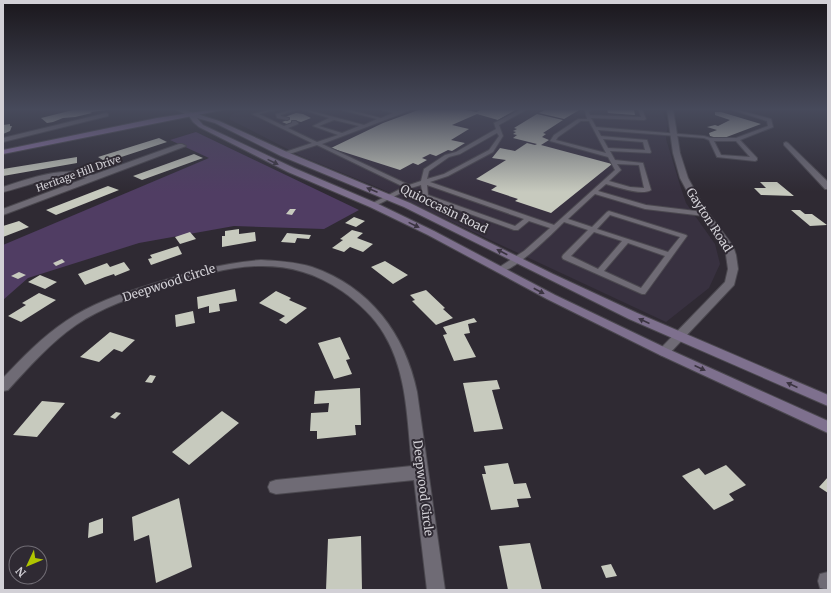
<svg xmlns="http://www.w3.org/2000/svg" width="831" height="593" font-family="Merriweather,serif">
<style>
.built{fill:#383140}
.green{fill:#503d63}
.building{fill:#c7cabe}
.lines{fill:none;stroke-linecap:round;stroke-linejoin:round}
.service-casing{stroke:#4b484f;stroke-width:2}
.minor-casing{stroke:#4b484f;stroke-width:2}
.tertiary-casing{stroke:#4b484f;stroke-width:2}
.secondary-casing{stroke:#4b484f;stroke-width:2}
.primary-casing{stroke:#4b484f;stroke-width:2}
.service{fill:#6f6b75;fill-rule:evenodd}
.minor{fill:#6f6b75;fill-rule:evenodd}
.tertiary{fill:#6f6b75;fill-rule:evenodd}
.secondary{fill:#7e708e;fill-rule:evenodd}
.primary{fill:#8e74a7;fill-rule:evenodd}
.oneway{fill:#3b3441}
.labels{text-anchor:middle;stroke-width:4;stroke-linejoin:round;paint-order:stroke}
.far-street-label{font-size:10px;fill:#d2d0d6;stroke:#2f2a33}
.street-label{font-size:12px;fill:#d2d0d6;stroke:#2f2a33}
</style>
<rect width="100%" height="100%" fill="#2f2a33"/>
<path class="built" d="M 252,109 L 661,109 L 668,124 L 666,139 L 680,185 L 686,203 L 715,244 L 720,264 L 709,288 L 666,322 L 379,188 L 303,157 L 229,119 L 232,114 Z"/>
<path class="green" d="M 196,132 L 359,210 L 324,229 L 234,226 L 139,243 L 28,278 L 3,300 L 3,245 L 209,158 L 170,140 Z"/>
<path class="building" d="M 77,109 L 107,110 L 90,112 L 92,113 L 75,117 L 63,118 L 53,122 L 47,123 L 41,118 Z
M 421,109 L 461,109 L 476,112 L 484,109 L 517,109 L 498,120 L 477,114 L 452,125 L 469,129 L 451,140 L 465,143 L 452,151 L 448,150 L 436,156 L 430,154 L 422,158 L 427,160 L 418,165 L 413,163 L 400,170 L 331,148 L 383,123 Z
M 547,109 L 581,109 L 564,119 L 539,113 Z
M 607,109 L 634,110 L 635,115 L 608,113 Z
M 715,112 L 721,112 L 761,124 L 724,138 L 717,138 L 710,136 L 709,133 L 717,130 L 707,127 L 715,125 L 718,126 L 730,120 L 715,115 Z
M 296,113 L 303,114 L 311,118 L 301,122 L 297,121 L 287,124 L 282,122 L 290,119 L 285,117 Z
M 537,114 L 563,120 L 543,133 L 546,134 L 542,137 L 549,140 L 541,145 L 612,164 L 551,213 L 515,201 L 518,199 L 491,190 L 497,186 L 476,179 L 506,160 L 492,158 L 500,148 L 515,151 L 527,143 L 535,145 L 537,144 L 513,138 L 517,135 L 513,134 L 516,132 L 513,131 L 517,129 L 514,128 Z
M 10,124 L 10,126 L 12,126 L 10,131 L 3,134 L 3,125 Z
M 159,138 L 167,142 L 106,162 L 98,157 Z
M 194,154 L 203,158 L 142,180 L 133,176 Z
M 77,157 L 77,163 L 3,176 L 3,169 Z
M 760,182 L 777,182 L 794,196 L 761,195 L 754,188 L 766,188 Z
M 108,186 L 119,190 L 56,215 L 46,210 Z
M 290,209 L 296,209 L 292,215 L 286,214 Z
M 791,210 L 800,210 L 805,214 L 812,214 L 827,225 L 810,226 Z
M 354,217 L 365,221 L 356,227 L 345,223 Z
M 19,221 L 29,227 L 3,237 L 3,226 Z
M 239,229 L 239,234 L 255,232 L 256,241 L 222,247 L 222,236 L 225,236 L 225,231 Z
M 352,230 L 363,233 L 357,238 L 373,244 L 363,252 L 350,247 L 344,252 L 332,248 L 343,240 L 340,239 Z
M 190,232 L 196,239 L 180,244 L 175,237 Z
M 287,233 L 311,235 L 309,239 L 297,238 L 295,243 L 281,242 Z
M 178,246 L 182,254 L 151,265 L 148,259 L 152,258 L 150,255 Z
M 62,259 L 65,262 L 56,266 L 53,263 Z
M 385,261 L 408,275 L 393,284 L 371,267 Z
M 124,262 L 130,270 L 115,276 L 114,274 L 105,277 L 85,285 L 78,274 L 107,263 L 110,267 Z
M 19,272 L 26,275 L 18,279 L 11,276 Z
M 40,275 L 57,282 L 45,289 L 28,282 Z
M 235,289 L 237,301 L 219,304 L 220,311 L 209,313 L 209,306 L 198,309 L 197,297 Z
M 426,290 L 445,308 L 443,309 L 453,318 L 436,325 L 412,301 L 415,300 L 410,295 Z
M 276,291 L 291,298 L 289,300 L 307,308 L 286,324 L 279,320 L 285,316 L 259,303 Z
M 39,293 L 56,300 L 21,322 L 8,316 L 26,305 L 22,303 Z
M 193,311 L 195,323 L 176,327 L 175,315 Z
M 474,318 L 477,322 L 468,324 L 470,333 L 464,334 L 476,357 L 454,361 L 443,335 L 447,334 L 443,327 Z
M 110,332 L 135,340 L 122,352 L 114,349 L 99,362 L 80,357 Z
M 340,337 L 350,359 L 346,360 L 352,374 L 334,379 L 318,343 Z
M 150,375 L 156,376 L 152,383 L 145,382 Z
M 497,380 L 500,389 L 492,390 L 503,429 L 474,432 L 463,383 Z
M 360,388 L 361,425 L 355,425 L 356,435 L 317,439 L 317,431 L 310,431 L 311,413 L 328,412 L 329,403 L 314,404 L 315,391 Z
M 42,401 L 65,403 L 37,437 L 13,435 Z
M 222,411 L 239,423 L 189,465 L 172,452 Z
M 116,412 L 121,413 L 115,419 L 110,417 Z
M 508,463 L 514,484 L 526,483 L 531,498 L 517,499 L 519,507 L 491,510 L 482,474 L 486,474 L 484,466 Z
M 726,465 L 746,485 L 729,494 L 734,500 L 714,510 L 682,476 L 699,468 L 705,475 Z
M 828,477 L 828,493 L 819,487 Z
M 179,498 L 192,567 L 156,583 L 149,535 L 134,541 L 132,517 Z
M 103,518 L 103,533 L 88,538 L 89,523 Z
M 361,536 L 362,590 L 326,590 L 328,539 Z
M 530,543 L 542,590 L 508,590 L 499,546 Z
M 611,564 L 617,576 L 606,578 L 601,566 Z"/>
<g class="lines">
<g class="service-casing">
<path id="service" d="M 274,109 L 280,109 L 259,114 L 284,126 L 292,123 L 292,121 L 296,121 L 298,123 L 298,124 L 288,128 L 317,142 L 338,135 L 313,126 L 329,118 L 299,109 L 281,115 L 281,116 L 289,118 L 289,119 L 287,120 L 277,118 L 276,114 L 294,109 L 304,109 L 364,125 L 377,119 L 341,110 L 341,109 L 346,109 L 381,118 L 393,113 L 382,110 L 382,109 L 398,111 L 404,109 L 409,109 L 409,110 L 401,114 L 322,144 L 409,185 L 421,181 L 424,169 L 445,155 L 456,152 L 496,129 L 494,123 L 522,109 L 526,109 L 526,110 L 499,125 L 503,136 L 493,152 L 448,176 L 430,182 L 554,225 L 615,170 L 608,157 L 550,141 L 554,135 L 578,119 L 587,119 L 585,111 L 588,109 L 592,109 L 589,112 L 590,115 L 641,117 L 638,109 L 642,109 L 646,119 L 644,120 L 591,118 L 596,127 L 704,136 L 711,138 L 736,138 L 768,126 L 767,121 L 729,109 L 734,109 L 771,119 L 773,127 L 740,140 L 757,158 L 757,160 L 755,161 L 717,157 L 709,140 L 704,138 L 598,130 L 601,136 L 647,140 L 651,152 L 650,153 L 610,151 L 615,160 L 643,163 L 651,190 C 642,196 617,187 606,184 L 598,191 L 646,205 L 704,212 L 707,214 L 704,216 L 645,209 L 595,194 L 568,219 L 592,227 L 607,212 L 609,211 L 686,235 L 687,236 L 645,294 L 642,294 L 563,259 L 562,257 L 563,255 L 588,230 L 564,222 C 554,232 512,274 498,272 L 497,270 L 498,268 L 524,251 L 550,228 L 529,221 L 518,230 L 514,230 L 423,197 L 421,185 L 411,188 L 375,206 L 371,206 L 371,204 L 404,187 L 317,145 L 286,155 L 282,155 L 282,153 L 312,143 L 252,114 ZM 334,120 L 359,126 L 342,133 L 319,126 ZM 581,121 L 589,121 L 606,153 L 556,140 L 558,137 ZM 497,133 L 499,136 L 489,150 L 444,174 L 427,179 L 429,171 L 449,157 L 460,154 ZM 603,139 L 643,142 L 645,150 L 608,148 ZM 714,141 L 736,141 L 750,157 L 721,155 ZM 617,164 L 639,165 L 644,188 L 630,187 L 609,181 L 621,170 ZM 427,185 L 524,219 L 515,226 L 428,195 ZM 610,215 L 680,237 L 668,252 L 597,229 ZM 594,232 L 622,241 L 598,269 L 571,256 ZM 628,243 L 665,256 L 641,288 L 604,271 Z"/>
</g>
<g class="minor-casing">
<path id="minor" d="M 106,113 L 108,114 L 108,116 L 3,142 L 3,138 Z
M 786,142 L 788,143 L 828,182 L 828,189 L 825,189 L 784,145 L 784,143 Z
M 179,144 L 182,144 L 186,146 L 3,215 L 3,209 L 86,178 C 63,170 26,187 3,192 L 3,187 C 30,178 66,165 93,175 Z
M 261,260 C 278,261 296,262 312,267 C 370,287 405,334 417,392 L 445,590 L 427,590 L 414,480 L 276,494 L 270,492 L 268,487 L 270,482 L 276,480 L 412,466 C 407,422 408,374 384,334 C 374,317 359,303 342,291 C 284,251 227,266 164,287 C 133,297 102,307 76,325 C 50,343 29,367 8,390 L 3,391 L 3,378 C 23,357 42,337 66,321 C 91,304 120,294 149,285 C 186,273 222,263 261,260 Z
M 828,572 L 828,590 L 820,588 L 818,581 L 820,574 Z"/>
</g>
<g class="tertiary-casing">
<path id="tertiary" d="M 667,109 L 673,109 L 680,153 L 688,178 L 704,207 L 733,246 L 736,255 L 738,269 L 734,285 L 668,355 L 664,356 L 660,355 L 658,352 L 660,349 L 725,282 L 728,269 L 726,255 L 723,246 L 696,208 L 680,178 L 673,153 Z"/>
</g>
<g class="secondary-casing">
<path id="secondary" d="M 175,109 L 182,109 L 219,121 L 287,152 L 410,203 L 553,274 L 637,313 L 828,395 L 828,406 L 629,319 L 404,207 L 281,156 L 215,123 L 197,118 L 203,125 L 294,168 L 376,203 L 434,231 L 555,295 L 668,349 L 828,421 L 828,433 L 660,355 L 547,299 L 428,235 L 370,207 L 288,172 L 199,127 L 193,122 L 189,116 Z"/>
</g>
<g class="primary-casing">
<path id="primary" d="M 216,109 L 227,109 L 3,154 L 3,150 L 157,118 Z"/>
</g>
<use href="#service" class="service"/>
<use href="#minor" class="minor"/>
<use href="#tertiary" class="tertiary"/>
<use href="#secondary" class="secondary"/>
<use href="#primary" class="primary"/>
</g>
<defs><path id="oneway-solid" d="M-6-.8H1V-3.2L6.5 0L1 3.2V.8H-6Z"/></defs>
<g class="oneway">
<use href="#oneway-solid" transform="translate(273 162) rotate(26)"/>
<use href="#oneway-solid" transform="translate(372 190) rotate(-157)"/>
<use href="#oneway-solid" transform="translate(414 225) rotate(26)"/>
<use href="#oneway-solid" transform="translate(502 252) rotate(-153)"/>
<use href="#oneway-solid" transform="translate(539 291) rotate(28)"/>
<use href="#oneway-solid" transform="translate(644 321) rotate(-156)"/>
<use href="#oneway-solid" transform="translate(700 368) rotate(25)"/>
<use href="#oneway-solid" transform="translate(792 385) rotate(-156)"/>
</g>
<linearGradient id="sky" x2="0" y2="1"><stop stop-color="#1a171c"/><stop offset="0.57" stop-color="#474a5b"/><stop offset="1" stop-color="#474a5b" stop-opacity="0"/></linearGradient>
<rect width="831" height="192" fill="url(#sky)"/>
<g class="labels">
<g class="far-street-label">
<text transform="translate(78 173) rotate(-20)" y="4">Heritage Hill Drive</text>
</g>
<g class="street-label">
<text transform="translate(444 209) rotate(26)" y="4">Quioccasin Road</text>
<text transform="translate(709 220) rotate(57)" y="4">Gayton Road</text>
<text transform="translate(169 283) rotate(-18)" y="4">Deepwood Circle</text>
<text transform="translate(423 488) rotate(83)" y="4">Deepwood Circle</text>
</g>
</g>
<rect width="831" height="593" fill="none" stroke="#d2d0d6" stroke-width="8"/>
<g transform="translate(28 565) rotate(226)"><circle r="19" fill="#2f2a33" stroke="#706c74"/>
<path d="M0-3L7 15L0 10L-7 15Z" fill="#b0c501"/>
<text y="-6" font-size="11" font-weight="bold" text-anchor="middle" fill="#d2d0d6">N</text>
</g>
</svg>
